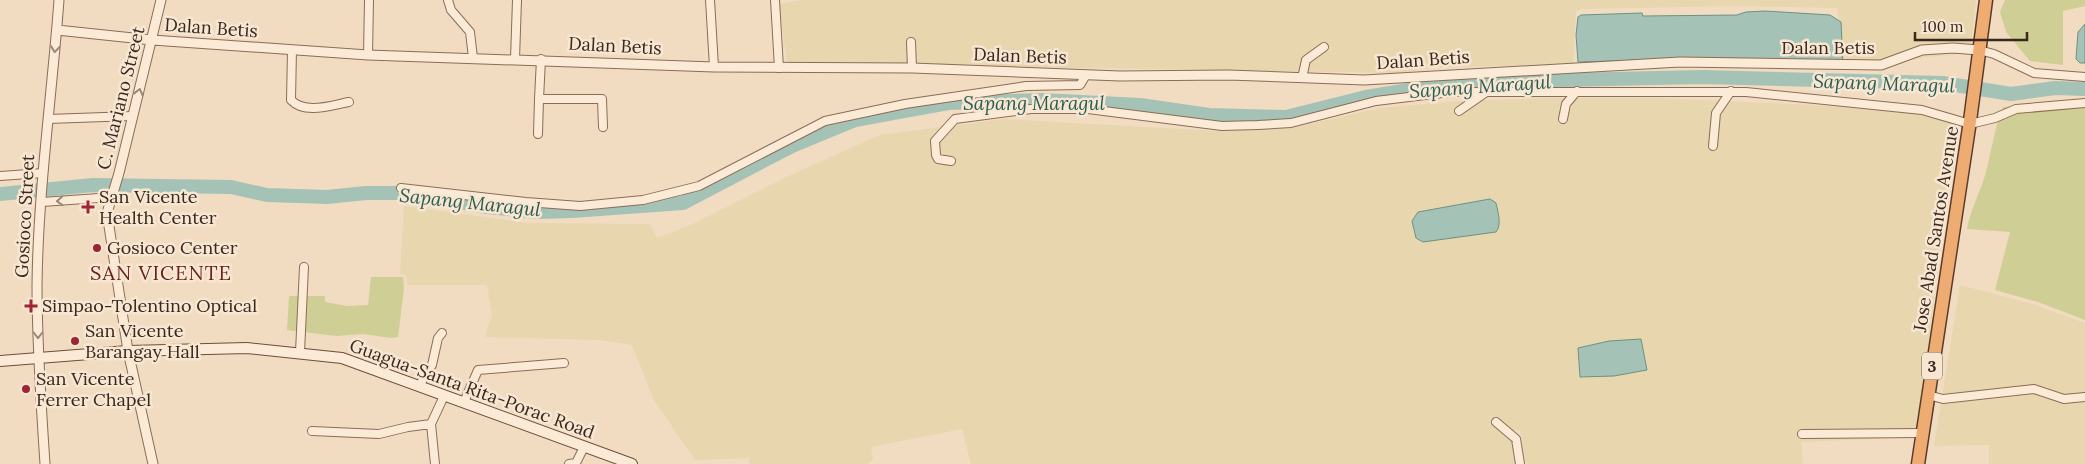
<svg xmlns="http://www.w3.org/2000/svg" width="2085" height="464" font-family="Lora,serif">
<style>
.farmland{fill:#e7d6ae}
.green{fill:#cfce95}
.water{fill:#a4c3b6;stroke:#6b9282}
.lines{fill:none;stroke-linecap:round;stroke-linejoin:round}
.river{stroke:#a4c3b6;stroke-width:14}
.minor-casing{stroke:#8b6c58;stroke-width:10}
.tertiary-casing{stroke:#8b6c58;stroke-width:11}
.secondary-casing{stroke:#6d4d3b;stroke-width:12}
.trunk-casing{stroke:#593b2c;stroke-width:15}
.minor{stroke:#fbead5;stroke-width:8}
.tertiary{stroke:#fbead5;stroke-width:9}
.secondary{stroke:#fbead5;stroke-width:10}
.trunk{stroke:#eeac72;stroke-width:12}
.oneway{stroke:#9a8879}
.poi-dot{fill:#9e2436;stroke:#f7e7d2;stroke-width:2}
.labels{text-anchor:middle;stroke-width:5;stroke-linejoin:round;paint-order:stroke}
.shield{fill:#f7e7d2;stroke:#736153;stroke-width:1}
.shield-label{font-size:16px;font-weight:bold;fill:#3a271d}
.street-label{font-size:18px;fill:#3a271d;stroke:#f7e7d2}
.poi-label{font-size:18px;fill:#3a271d;stroke:#f7e7d2;text-anchor:start}
.water-label{font-size:19px;font-style:italic;fill:#2b5b51;stroke:#f7e7d2}
.quarter-label{font-size:20px;letter-spacing:1px;fill:#691f1a;stroke:#f7e7d2}
</style>
<rect width="100%" height="100%" fill="#f1dcc2"/>
<path class="farmland" d="M 802,0 L 1976,0 L 1970,53 L 1847,65 L 1837,8 L 1734,6 L 1583,9 L 1576,11 L 1573,65 L 1436,67 L 1400,73 L 787,63 L 779,4 Z
M 1547,98 L 1659,98 L 1792,104 L 1957,115 L 1917,437 L 1801,442 L 1803,464 L 1528,464 L 1524,461 L 1520,430 L 1514,430 L 1518,464 L 971,464 L 962,429 L 871,447 L 873,459 L 868,464 L 749,464 L 749,458 L 695,460 L 654,400 L 632,345 L 600,340 L 485,337 L 492,315 L 487,285 L 408,285 L 406,275 L 400,273 L 404,206 L 528,223 L 650,224 L 657,238 L 693,224 L 797,172 L 880,135 L 1004,119 L 1217,131 L 1292,128 L 1380,108 L 1459,101 Z
M 1960,285 L 2029,303 L 2085,323 L 2085,464 L 1989,464 L 1989,445 L 1934,446 Z"/>
<path class="green" d="M 2005,0 L 2085,0 L 2085,6 L 2063,11 L 2063,65 L 2030,61 L 2006,32 L 2000,12 Z
M 2035,105 L 2085,105 L 2085,320 L 2038,302 L 1995,290 L 2010,232 L 1967,229 C 1970,212 1977,198 1983,182 C 1991,157 1993,132 2003,107 Z
M 371,277 L 403,277 L 404,288 L 398,337 L 391,338 L 363,334 L 336,336 L 287,330 L 289,296 L 325,296 L 325,302 L 347,306 L 368,305 Z"/>
<path class="water" d="M 1765,11 L 1830,15 L 1841,22 L 1843,64 L 1681,59 L 1578,62 L 1576,35 L 1578,17 L 1581,15 L 1642,13 L 1643,16 L 1737,15 L 1746,12 Z
M 2085,24 L 2085,63 L 2080,63 L 2076,59 L 2078,32 Z
M 1490,199 L 1496,203 C 1498,212 1502,225 1496,232 L 1423,242 L 1416,238 L 1412,221 L 1418,212 Z
M 1641,339 L 1647,370 L 1614,376 L 1580,377 L 1578,348 L 1609,341 Z"/>
<g class="lines">
<path class="river" d="M 0,194 L 93,185 L 231,187 L 267,195 L 327,197 L 366,193 L 408,193 L 487,207 L 539,212 L 572,211 L 683,203 L 792,146 L 855,120 L 948,103 L 1042,100 L 1140,105 L 1209,115 L 1286,117 L 1366,97 L 1433,86 L 1564,80 L 1702,77 L 1943,83 L 2011,94 L 2055,88 L 2085,89"/>
<g class="minor-casing">
<path id="minor" d="M 448,0 L 451,10 L 470,32 L 473,58
M 710,0 L 714,67
M 775,0 L 779,68
M 911,42 L 912,68
M 292,50 L 291,100 C 305,115 332,105 349,102
M 1979,50 L 1994,54 L 2034,73 L 2085,77
M 368,55 L 369,0
M 515,59 L 517,0
M 541,59 L 539,99 L 602,99 L 603,127
M 1302,78 L 1306,60 L 1324,47
M 1459,111 L 1485,93
M 48,119 L 133,116
M 1563,119 L 1566,104 L 1577,91
M 538,134 L 539,99
M 1713,146 L 1716,113 L 1731,91
M 951,161 L 938,159 L 936,155 L 935,141 L 955,119 L 1031,109 L 1088,109 L 1222,126 L 1258,125 L 1291,123 L 1376,101 L 1450,92 L 1746,92 L 1922,110 L 1970,124 L 1995,118 L 2016,109 L 2085,103
M 0,176 L 43,173
M 401,188 L 526,202 L 580,206 L 643,200 L 699,186 L 825,121 L 905,104 L 1026,86 L 1080,85 L 1086,75
M 42,202 L 113,197
M 300,352 L 304,267
M 419,386 L 432,365 L 438,338 L 442,333
M 1928,395 L 1943,399 L 2034,389 L 2064,399 L 2085,397
M 464,402 L 478,370 L 564,363
M 1496,422 L 1516,439 L 1520,464
M 312,431 L 379,434 L 408,427 L 431,424
M 1802,434 L 1922,433
M 435,464 L 431,424 L 444,396
M 569,464 L 576,463 L 584,447"/>
</g>
<g class="tertiary-casing">
<path id="tertiary" d="M 57,30 L 152,40 L 368,55 L 714,67 L 912,68 L 1120,76 L 1228,75 L 1364,80 L 1680,62 L 1881,65 L 1922,50 L 1953,48 L 1979,50
M 45,464 C 41,405 37,346 37,286 C 38,191 52,95 59,0
M 153,464 L 128,351 L 107,213 L 119,173 L 161,0"/>
</g>
<g class="secondary-casing">
<path id="secondary" d="M 0,361 L 128,351 L 247,348 L 342,358 L 632,464"/>
</g>
<g class="trunk-casing">
<path id="trunk" d="M 1918,464 L 1970,121 L 1986,0"/>
</g>
<use href="#minor" class="minor"/>
<use href="#tertiary" class="tertiary"/>
<use href="#secondary" class="secondary"/>
<use href="#trunk" class="trunk"/>
</g>
<defs><path id="oneway-chevron" d="M-2-3.5L2.5 0L-2 3.5" fill="none" stroke-width="1.6" stroke-linecap="round" stroke-linejoin="round" transform="scale(1.25)"/></defs>
<g class="oneway">
<use href="#oneway-chevron" transform="translate(55 49) rotate(96)"/>
<use href="#oneway-chevron" transform="translate(139 92) rotate(-76)"/>
<use href="#oneway-chevron" transform="translate(60 201) rotate(177)"/>
<use href="#oneway-chevron" transform="translate(38 335) rotate(90)"/>
</g>
<g class="poi-dot">
<path d="M85.5 199.5h5v5h5v5h-5v5h-5v-5h-5v-5h5z"/>
<circle cx="97" cy="248" r="5"/>
<path d="M28.5 298.5h5v5h5v5h-5v5h-5v-5h-5v-5h5z"/>
<circle cx="75" cy="341" r="5"/>
<circle cx="26" cy="389" r="5"/>
</g>
<g class="labels">
<rect class="shield" x="1922" y="352.5" width="20" height="27" rx="4"/>
<g class="shield-label">
<text x="1932" y="372">3</text>
</g>
<g class="street-label">
<text transform="translate(211 28) rotate(4)" y="6">Dalan Betis</text>
<text transform="translate(615 46) rotate(3)" y="6">Dalan Betis</text>
<text x="1828" y="54">Dalan Betis</text>
<text transform="translate(1020 56) rotate(2)" y="6">Dalan Betis</text>
<text transform="translate(1423 60) rotate(-4)" y="6">Dalan Betis</text>
<text transform="translate(121 98) rotate(-76)" y="6">C. Mariano Street</text>
<text transform="translate(25 216) rotate(-87)" y="6">Gosioco Street</text>
<text transform="translate(1936 229) rotate(-81)" y="6">Jose Abad Santos Avenue</text>
<text transform="translate(472 389) rotate(20)" y="6">Guagua-Santa Rita-Porac Road</text>
</g>
<g class="poi-label">
<text x="99" y="203">San Vicente<tspan x="99" dy="21">Health Center</tspan></text>
<text x="107" y="254">Gosioco Center</text>
<text x="42" y="312">Simpao-Tolentino Optical</text>
<text x="85" y="337">San Vicente<tspan x="85" dy="21">Barangay Hall</tspan></text>
<text x="36" y="385">San Vicente<tspan x="36" dy="21">Ferrer Chapel</tspan></text>
</g>
<g class="water-label">
<text transform="translate(1884 83) rotate(2)" y="7">Sapang Maragul</text>
<text transform="translate(1480 86) rotate(-4)" y="7">Sapang Maragul</text>
<text x="1034" y="110">Sapang Maragul</text>
<text transform="translate(470 202) rotate(6)" y="7">Sapang Maragul</text>
</g>
<g class="quarter-label">
<text x="161" y="280">SAN VICENTE</text>
</g>
</g>
<path d="M1915 32v8h112v-8" fill="none" stroke="#3a271d" stroke-width="2.5"/>
<text x="1922" y="32" font-size="15" fill="#3a271d" stroke="#f7e7d2" stroke-width="4" paint-order="stroke">100 m</text>
</svg>
